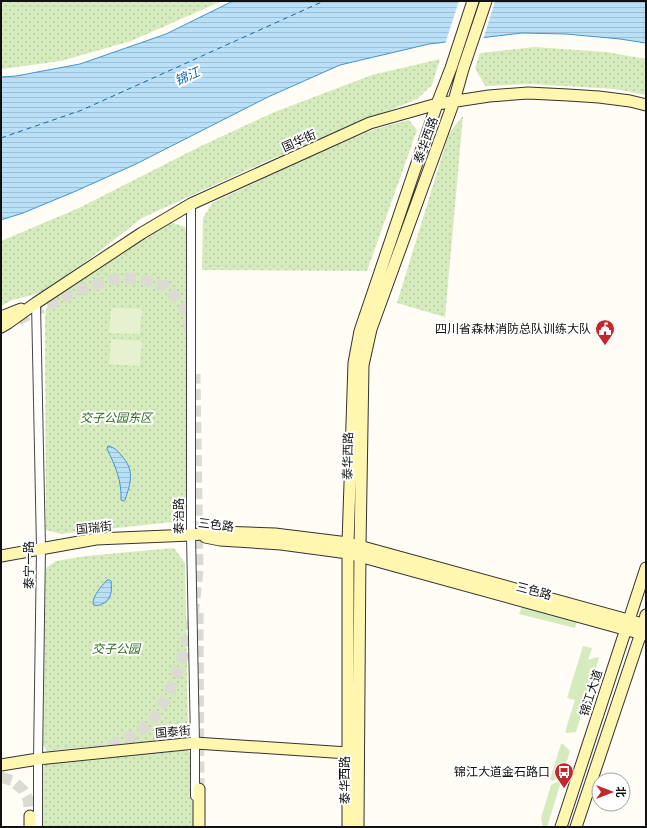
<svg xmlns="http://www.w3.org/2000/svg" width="647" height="828" font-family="'Times New Roman','Noto Sans SC',serif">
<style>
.grass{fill:#d5ebbd}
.park{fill:url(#park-dots)}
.pitch{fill:#e6f2cf}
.water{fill:url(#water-rules);stroke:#3f96cf}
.pier{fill:#fffdf5}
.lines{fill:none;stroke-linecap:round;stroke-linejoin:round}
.ferry{stroke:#1768a6;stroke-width:1;stroke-dasharray:5 4;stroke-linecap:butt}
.secondary-tunnel{stroke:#dbdad3;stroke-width:11;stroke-dasharray:11 5.5;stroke-linecap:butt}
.street-casing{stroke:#444;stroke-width:10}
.secondary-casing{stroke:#333;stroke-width:13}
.street{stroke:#fff;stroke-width:8}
.secondary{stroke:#fff6b0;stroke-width:11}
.labels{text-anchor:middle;stroke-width:4;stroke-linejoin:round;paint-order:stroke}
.street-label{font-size:12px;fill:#111;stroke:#fff}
.poi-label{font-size:12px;fill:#111;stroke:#fff;text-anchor:end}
.park-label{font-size:12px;font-style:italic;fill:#2f6b1f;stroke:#fff}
.water-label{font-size:13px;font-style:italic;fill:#1768a6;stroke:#fff}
</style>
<defs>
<pattern id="park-dots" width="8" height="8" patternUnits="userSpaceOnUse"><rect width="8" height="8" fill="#d5ebbd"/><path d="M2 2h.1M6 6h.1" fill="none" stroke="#b6c8a1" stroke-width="1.8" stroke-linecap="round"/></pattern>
<pattern id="water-rules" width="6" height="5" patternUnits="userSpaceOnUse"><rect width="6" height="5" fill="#b9e0f7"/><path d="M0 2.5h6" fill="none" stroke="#9ebfd3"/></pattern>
</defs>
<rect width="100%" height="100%" fill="#fffdf5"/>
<path class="grass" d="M 522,607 L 577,621 L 575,628 L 519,614 Z
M 583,646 L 592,648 L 588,660 L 597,657 L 599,658 L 576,732 L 567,733 L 565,732 L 575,700 L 567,698 Z
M 561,744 L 563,744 L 570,751 L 562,777 L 552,781 L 550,779 Z
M 559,781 L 561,782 L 547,827 L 543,827 L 541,818 L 551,785 Z"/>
<path class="park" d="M 1,1 L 222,1 L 131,41 L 61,61 L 1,69 Z
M 534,47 L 606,52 L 646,59 L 646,95 L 615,89 L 530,84 L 485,86 L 475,68 L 480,53 Z
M 440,59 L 432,85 L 417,99 L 267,161 L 142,218 L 48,291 L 12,300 L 1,306 L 1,241 L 79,208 L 199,147 L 272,113 L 372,75 Z
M 463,116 L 445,317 L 397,303 L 449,133 Z
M 409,120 L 417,130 L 367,271 L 202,270 L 203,218 L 212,203 L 324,150 L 375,129 Z
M 171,222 L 185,227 L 187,234 L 187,514 L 172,522 L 61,534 L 46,530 L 45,322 L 46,308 L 60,293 Z
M 174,548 L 185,563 L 188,729 L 183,738 L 47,751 L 43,745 L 46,568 L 56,561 L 86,556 Z
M 185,748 L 192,754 L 193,827 L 40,827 L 39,769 L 48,763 Z"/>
<path class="pitch" d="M 111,308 L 142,309 L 140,334 L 109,333 Z
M 111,339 L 142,341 L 140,366 L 109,364 Z"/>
<path class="water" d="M 233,1 L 646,1 L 646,43 L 620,39 L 566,34 L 522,33 L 429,44 L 340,65 L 268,97 L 136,164 L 76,191 L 23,213 L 1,220 L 1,77 L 16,76 L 80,64 L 166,34 Z
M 108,446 C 114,447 118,451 121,455 C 135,470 131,482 125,500 L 123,501 L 121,500 C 122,481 115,465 107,449 Z
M 107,580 L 110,580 L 111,581 C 112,590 112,600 102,604 C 98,606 96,606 93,604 C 93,595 101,587 107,580 Z"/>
<path class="pier" d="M 459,1 L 495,1 L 483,40 L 445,44 Z"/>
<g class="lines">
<path class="ferry" d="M 1,138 L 82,110 L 324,1"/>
<path class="secondary-tunnel" d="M 18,320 L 69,294 L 110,280 L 136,278 L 166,286 L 185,308 L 190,331
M 198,613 L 199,789
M 94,751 L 100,750 L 135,735 L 153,720 L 169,693 L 183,657 L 193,617 L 198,570 L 195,374
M 1,777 L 13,781 L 23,790 L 28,799 L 30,816"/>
<g class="street-casing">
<path id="street" d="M 191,204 L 191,535 L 195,743 L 195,796
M 36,303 L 41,548 L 38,759 L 38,827"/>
</g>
<g class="secondary-casing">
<path id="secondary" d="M 1,317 L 21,309
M 1,327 L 8,323 L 36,303 L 142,233 L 191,204 L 370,123 L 437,104 L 489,96 L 528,93 L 568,95 L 599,97 L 630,101 L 646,105
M 205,537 L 220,540 L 281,544 L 348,553 L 646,635
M 1,556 L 96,539 L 191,535 L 219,532 L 275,534 L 348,543 L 646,625
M 1,765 L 38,759 L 195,743 L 348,753
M 199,789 L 199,827
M 30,816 L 30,827
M 348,827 L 348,543 L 354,363 L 360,331 L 437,104 L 451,68 L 473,1
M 358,827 L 360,547 L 363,365 L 371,329 L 454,101 L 463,69 L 486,1
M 561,827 L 646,568
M 576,827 L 641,633 L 646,615"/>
</g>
<use href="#street" class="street"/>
<use href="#secondary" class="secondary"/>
</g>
<defs>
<g id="civic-pin" transform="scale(1)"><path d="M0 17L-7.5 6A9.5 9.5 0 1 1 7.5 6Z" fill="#c4262e" stroke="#fff"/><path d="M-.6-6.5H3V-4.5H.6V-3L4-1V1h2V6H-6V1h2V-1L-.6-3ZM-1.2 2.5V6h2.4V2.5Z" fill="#fff"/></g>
<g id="bus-pin" transform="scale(1)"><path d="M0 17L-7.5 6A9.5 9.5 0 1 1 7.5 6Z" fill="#c4262e" stroke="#fff"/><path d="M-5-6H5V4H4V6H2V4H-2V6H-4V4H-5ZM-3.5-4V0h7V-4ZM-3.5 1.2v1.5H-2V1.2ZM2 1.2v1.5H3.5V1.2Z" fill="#fff"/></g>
</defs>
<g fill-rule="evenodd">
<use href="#civic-pin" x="605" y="329"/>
<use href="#bus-pin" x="564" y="772"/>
</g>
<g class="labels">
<g class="street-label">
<text transform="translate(426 140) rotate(-70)" y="4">泰华西路</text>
<text transform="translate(299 141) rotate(-24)" y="4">国华街</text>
<text transform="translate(348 456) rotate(-89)" y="4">泰华西路</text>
<text transform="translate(179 516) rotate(-90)" y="4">泰治路</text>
<text transform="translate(216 525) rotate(7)" y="4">三色路</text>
<text transform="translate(94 528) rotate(-6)" y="4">国瑞街</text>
<text transform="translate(29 565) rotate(-90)" y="4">泰宁一路</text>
<text transform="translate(534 591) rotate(15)" y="4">三色路</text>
<text transform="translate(591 693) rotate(-72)" y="4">锦江大道</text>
<text transform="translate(173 732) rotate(-5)" y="4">国泰街</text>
<text transform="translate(345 780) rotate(-90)" y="4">泰华西路</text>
</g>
<g class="poi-label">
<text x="591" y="333">四川省森林消防总队训练大队</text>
<text x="550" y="776">锦江大道金石路口</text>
</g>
<g class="park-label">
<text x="116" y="422">交子公园东区</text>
<text x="116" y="653">交子公园</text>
</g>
<g class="water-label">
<text transform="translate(187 76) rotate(-24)" y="5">锦江</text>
</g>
</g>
<rect width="647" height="828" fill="none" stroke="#111111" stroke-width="4"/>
<g transform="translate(611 792) rotate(90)"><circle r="19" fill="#ffffff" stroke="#a0a0a0"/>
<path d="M0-3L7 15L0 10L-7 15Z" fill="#c4262e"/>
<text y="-6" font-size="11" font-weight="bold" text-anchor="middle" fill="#111111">北</text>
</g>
</svg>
